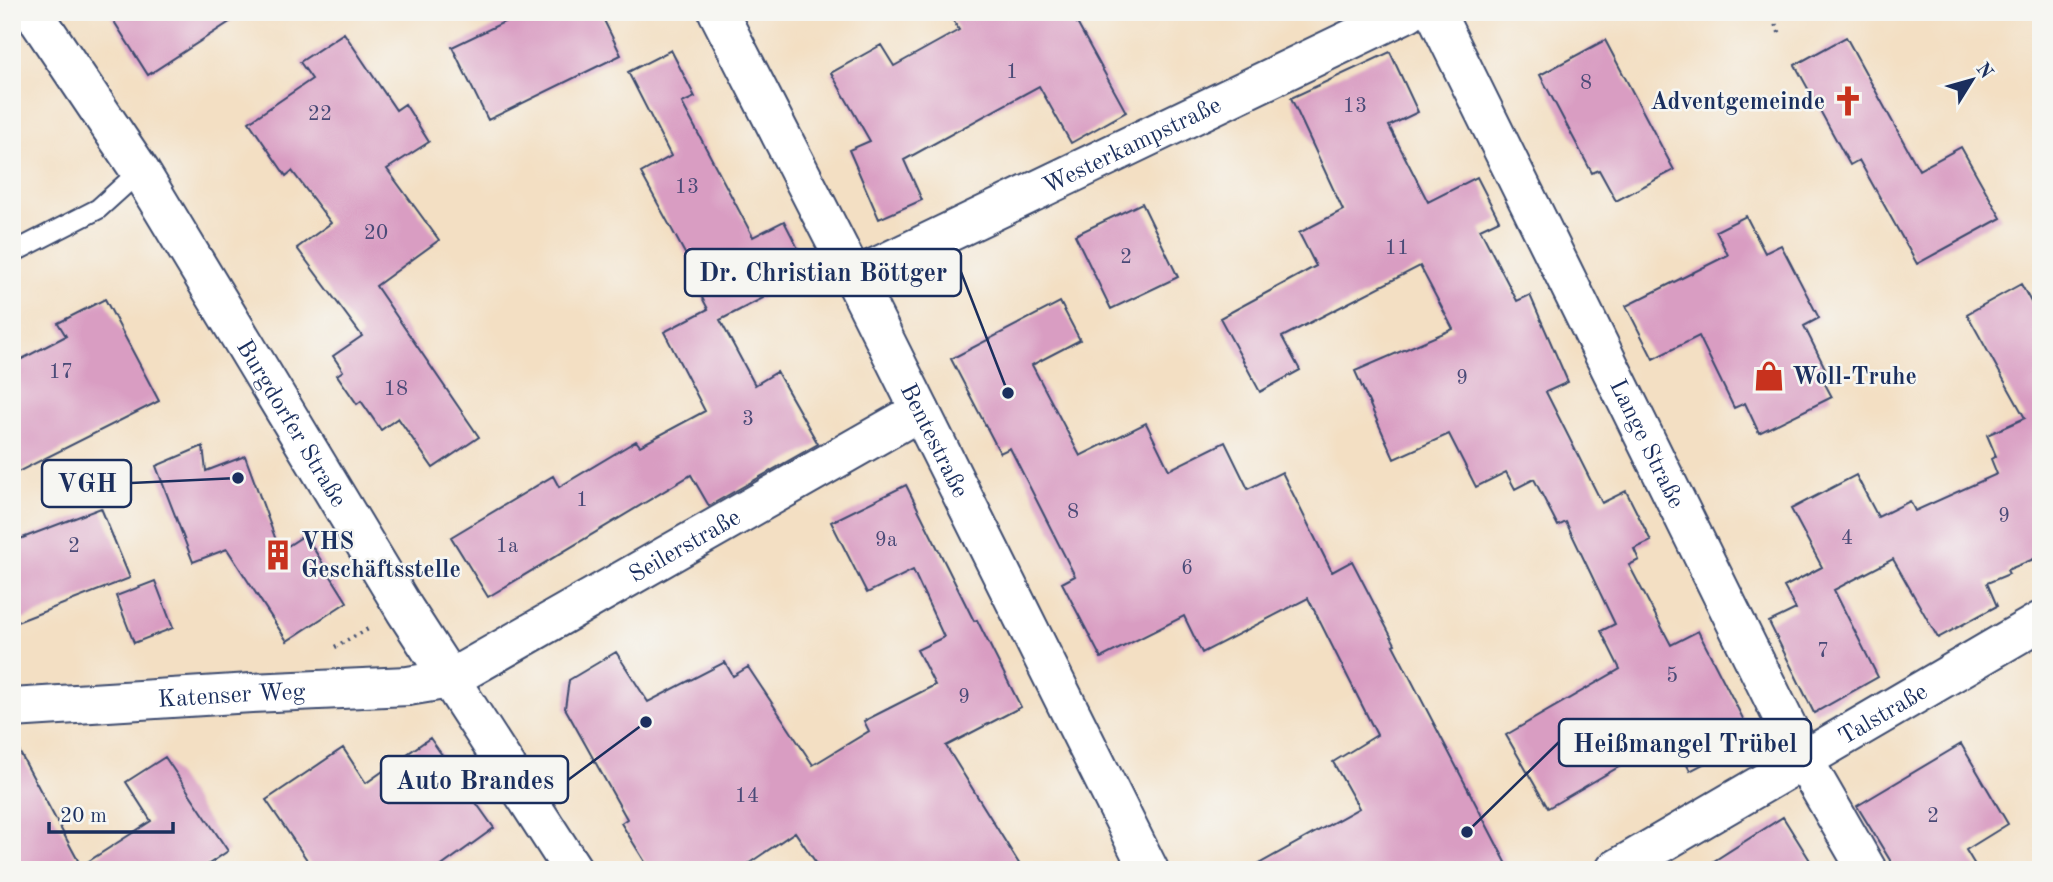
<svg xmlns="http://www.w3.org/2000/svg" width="2053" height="882" font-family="'Old Standard TT',serif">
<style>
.building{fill:#d99dc2}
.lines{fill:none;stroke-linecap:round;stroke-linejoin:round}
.lane-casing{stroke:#3b496d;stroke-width:23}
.street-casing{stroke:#3b496d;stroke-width:42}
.secondary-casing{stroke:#3b496d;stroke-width:42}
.path{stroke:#3b496d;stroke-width:4.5;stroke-dasharray:2 5;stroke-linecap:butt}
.lane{stroke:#fff;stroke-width:19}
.street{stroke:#fff;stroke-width:38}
.secondary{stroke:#fff;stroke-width:38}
.labels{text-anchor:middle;stroke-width:5;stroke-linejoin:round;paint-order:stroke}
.number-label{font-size:21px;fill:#4a4a77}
.poi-label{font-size:24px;font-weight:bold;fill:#1b2f5e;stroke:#f6f6f2;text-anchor:start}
.street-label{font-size:24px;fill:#1b2f5e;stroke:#f6f6f2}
.leader{fill:none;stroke:#1b2f5e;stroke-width:2.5}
.callout-dot{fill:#1b2f5e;stroke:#f6f6f2;stroke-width:2.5}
.callout{fill:#f6f6f2;stroke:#1b2f5e;stroke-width:2.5}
.callout-label{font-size:26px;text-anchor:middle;font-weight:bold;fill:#1b2f5e}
</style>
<rect width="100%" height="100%" fill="#f6f6f2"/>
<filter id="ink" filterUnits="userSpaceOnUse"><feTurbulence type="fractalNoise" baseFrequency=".0143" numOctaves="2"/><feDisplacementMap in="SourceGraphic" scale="14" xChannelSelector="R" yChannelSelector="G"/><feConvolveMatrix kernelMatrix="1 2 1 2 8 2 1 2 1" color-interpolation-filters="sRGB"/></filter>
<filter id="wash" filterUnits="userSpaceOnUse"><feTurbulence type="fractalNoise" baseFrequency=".00686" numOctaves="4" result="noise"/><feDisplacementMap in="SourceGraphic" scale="28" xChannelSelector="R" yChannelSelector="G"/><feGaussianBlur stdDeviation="1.57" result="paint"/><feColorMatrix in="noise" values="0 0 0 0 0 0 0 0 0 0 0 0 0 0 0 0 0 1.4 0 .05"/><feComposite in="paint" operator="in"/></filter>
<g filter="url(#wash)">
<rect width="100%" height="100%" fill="#f3dfc3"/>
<g id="blocks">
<path class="building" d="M 108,12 L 245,12 L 148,75 Z
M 525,12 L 600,12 L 621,55 L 488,120 L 452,47 Z
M 948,12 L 1071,12 L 1126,112 L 1071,143 L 1039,86 L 904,160 L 922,200 L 879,219 L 849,150 L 870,141 L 831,73 L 881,45 L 894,66 L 959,30 Z
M 344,33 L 396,110 L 405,104 L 429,142 L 387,169 L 439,240 L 376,286 L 479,437 L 433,468 L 398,418 L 381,430 L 361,401 L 357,404 L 337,375 L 343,371 L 333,356 L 362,336 L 297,248 L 331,223 L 292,171 L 286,176 L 249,122 L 312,79 L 300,62 Z
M 1846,37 L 1919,170 L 1961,147 L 2001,218 L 1917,264 L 1859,160 L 1850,165 L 1795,65 Z
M 1605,40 L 1674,170 L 1616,201 L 1599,170 L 1592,173 L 1540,75 Z
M 671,50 L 695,97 L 682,103 L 753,237 L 784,221 L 807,266 L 759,291 L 763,298 L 720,320 L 755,385 L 777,372 L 818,444 L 709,506 L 691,475 L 488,597 L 451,537 L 553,476 L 559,487 L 636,441 L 640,446 L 705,411 L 664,332 L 708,309 L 695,284 L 700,281 L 641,173 L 671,156 L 628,72 Z
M 1390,52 L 1418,112 L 1389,126 L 1428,202 L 1477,177 L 1499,220 L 1480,229 L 1517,301 L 1530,295 L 1568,382 L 1546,392 L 1602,503 L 1626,491 L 1651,541 L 1634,549 L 1639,560 L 1629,565 L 1671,645 L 1698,631 L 1753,738 L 1690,771 L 1672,736 L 1548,808 L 1506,735 L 1620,669 L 1601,631 L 1615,624 L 1566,522 L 1558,526 L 1534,479 L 1515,489 L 1506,472 L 1476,487 L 1449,434 L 1394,459 L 1355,371 L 1453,329 L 1420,266 L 1282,337 L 1300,370 L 1260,392 L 1220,318 L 1316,266 L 1299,233 L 1343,210 L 1291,98 Z
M 1142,203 L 1178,277 L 1111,309 L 1075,235 Z
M 1746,216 L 1765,253 L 1781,245 L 1819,318 L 1804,326 L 1825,368 L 1818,371 L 1832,397 L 1759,433 L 1745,403 L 1734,408 L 1699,336 L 1653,359 L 1626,306 L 1728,255 L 1716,231 Z
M 2021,284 L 2041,320 L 2041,556 L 2007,570 L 2009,574 L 1987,583 L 1997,606 L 1938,638 L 1893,559 L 1834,590 L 1878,677 L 1814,713 L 1769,622 L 1796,609 L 1784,587 L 1822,567 L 1791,509 L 1856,475 L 1878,517 L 1910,501 L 1915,511 L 1997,474 L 1991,459 L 1996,456 L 1987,435 L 2025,418 L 1967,314 Z
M 105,299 L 159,401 L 12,475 L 12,364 L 66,336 L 58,323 Z
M 1060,302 L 1080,340 L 1032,365 L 1080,456 L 1146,423 L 1169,470 L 1225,442 L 1248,489 L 1282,472 L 1332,572 L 1352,561 L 1395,644 L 1393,645 L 1510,870 L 1248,870 L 1359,808 L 1333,762 L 1377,735 L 1308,598 L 1202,653 L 1184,616 L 1101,658 L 1062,583 L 1075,576 L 1010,448 L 1000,453 L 951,359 Z
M 203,446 L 206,471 L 245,456 L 280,551 L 305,535 L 347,602 L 287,641 L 227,549 L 193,562 L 156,466 Z
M 906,485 L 974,621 L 977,620 L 1021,707 L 946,746 L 1023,870 L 821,870 L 795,832 L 739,870 L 650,870 L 621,823 L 627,819 L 565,708 L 569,680 L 616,652 L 648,702 L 725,662 L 733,676 L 748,667 L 813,765 L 869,731 L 864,721 L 935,685 L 917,650 L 944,637 L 913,570 L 867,593 L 831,522 Z
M 101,508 L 130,578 L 12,624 L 12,542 Z
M 155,581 L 173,628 L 134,643 L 116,596 Z
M 12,738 L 81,866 L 151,821 L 126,782 L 165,757 L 228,851 L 200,870 L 12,870 Z
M 430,738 L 494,828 L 436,870 L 314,870 L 266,800 L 343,748 L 366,783 Z
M 1961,744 L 2008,824 L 1966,850 L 1978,870 L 1896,870 L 1857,806 Z
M 1783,817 L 1816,870 L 1700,870 Z"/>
</g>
</g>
<g filter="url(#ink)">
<use href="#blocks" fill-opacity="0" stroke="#3b496d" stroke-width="2"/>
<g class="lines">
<g class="lane-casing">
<path id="lane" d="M 12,253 L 98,209 L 140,171"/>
</g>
<g class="street-casing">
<g id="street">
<path id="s1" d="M 718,12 L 854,278 L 1149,870"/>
<path id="s2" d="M 1435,12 L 1803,759 L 1867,870"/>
<path id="s3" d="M 854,278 L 1408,12"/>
<path id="s4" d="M 12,708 L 251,693 L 408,686 L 450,679 L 920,411"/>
<path id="s5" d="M 1615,870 L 2041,621"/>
</g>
</g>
<g class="secondary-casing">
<g id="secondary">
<path id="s6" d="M 33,12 L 140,171 L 405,610 L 573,870"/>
</g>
</g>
<path class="path" d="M 1769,12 L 1780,34
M 335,647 L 370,628"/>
<use href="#lane" class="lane"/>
<use href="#street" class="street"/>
<use href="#secondary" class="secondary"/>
</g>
</g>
<defs>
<g id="church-bare" transform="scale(2.415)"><path d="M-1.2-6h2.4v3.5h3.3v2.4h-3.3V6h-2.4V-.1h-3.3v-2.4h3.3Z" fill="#c8321e" stroke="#f6f6f2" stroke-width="2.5" paint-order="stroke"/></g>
<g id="shop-bare" transform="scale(2.415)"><path d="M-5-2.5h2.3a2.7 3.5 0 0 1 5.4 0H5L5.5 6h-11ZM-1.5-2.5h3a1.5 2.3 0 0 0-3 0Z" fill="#c8321e" stroke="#f6f6f2" stroke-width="2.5" paint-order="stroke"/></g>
<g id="building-bare" transform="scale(2.415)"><path d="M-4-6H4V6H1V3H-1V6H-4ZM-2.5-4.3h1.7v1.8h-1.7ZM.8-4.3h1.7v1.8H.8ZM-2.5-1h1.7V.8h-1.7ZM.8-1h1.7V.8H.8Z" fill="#c8321e" stroke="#f6f6f2" stroke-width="2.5" paint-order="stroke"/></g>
</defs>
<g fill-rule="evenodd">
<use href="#church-bare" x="1848" y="101"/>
<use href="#shop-bare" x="1769" y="376"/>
<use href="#building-bare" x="278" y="555"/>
</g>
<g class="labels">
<g class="number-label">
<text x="1012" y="78">1</text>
<text x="1586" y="89">8</text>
<text x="1355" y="112">13</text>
<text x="320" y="120">22</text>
<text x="687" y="193">13</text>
<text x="376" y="239">20</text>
<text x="1397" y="254">11</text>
<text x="1126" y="263">2</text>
<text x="61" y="378">17</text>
<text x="1462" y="384">9</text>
<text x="396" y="395">18</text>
<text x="748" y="425">3</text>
<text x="582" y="506">1</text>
<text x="1073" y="518">8</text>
<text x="2004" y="522">9</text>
<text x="1847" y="544">4</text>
<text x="886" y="546">9a</text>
<text x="74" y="552">2</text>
<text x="507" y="552">1a</text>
<text x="1187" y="574">6</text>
<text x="1823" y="657">7</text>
<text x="1672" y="682">5</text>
<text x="964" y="703">9</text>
<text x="747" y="802">14</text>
<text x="1933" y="822">2</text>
</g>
<g class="poi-label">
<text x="1825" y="109" text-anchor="end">Adventgemeinde</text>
<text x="1792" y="384">Woll-Truhe</text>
<text x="301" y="549">VHS<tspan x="301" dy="28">Geschäftsstelle</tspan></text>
</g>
<g class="street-label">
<text dy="8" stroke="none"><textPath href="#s3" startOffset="308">Westerkampstraße</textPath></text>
<text dy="8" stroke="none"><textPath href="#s6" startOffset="486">Burgdorfer Straße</textPath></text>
<text dy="8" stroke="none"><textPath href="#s1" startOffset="480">Bentestraße</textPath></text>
<text dy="8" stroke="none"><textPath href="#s2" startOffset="481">Lange Straße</textPath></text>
<text dy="8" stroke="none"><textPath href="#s4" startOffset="709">Seilerstraße</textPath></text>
<text dy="8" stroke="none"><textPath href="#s4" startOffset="220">Katenser Weg</textPath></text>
<text dy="8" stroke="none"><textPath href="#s5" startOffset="310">Talstraße</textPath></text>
</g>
</g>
<path class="leader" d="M1008 393L961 272M238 478L131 483M1467 832L1559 742M646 722L568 780"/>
<g class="callout-dot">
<circle cx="1008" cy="393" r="7"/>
<circle cx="238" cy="478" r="7"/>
<circle cx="1467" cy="832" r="7"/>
<circle cx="646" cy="722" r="7"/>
</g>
<g class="callout">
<rect x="685" y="249" width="276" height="47" rx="7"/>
<rect x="42" y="460" width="89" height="47" rx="7"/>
<rect x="1559" y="719" width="252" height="47" rx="7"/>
<rect x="381" y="756" width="187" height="47" rx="7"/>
</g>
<g class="callout-label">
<text x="823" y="281">Dr. Christian Böttger</text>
<text x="87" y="492">VGH</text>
<text x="1685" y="752">Heißmangel Trübel</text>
<text x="475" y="789">Auto Brandes</text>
</g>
<rect width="2053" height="882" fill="none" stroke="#f6f6f2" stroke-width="42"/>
<g transform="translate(1972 80) rotate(53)" stroke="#f6f6f2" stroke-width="5" paint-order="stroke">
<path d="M0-5L12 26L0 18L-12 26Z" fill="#1b2f5e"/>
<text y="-10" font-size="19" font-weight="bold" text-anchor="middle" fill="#1b2f5e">N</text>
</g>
<path d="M49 822v10h124v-10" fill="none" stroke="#1b2f5e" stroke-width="3.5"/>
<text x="60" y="822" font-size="21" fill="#1b2f5e" stroke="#f6f6f2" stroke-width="5" paint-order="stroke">20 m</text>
</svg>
